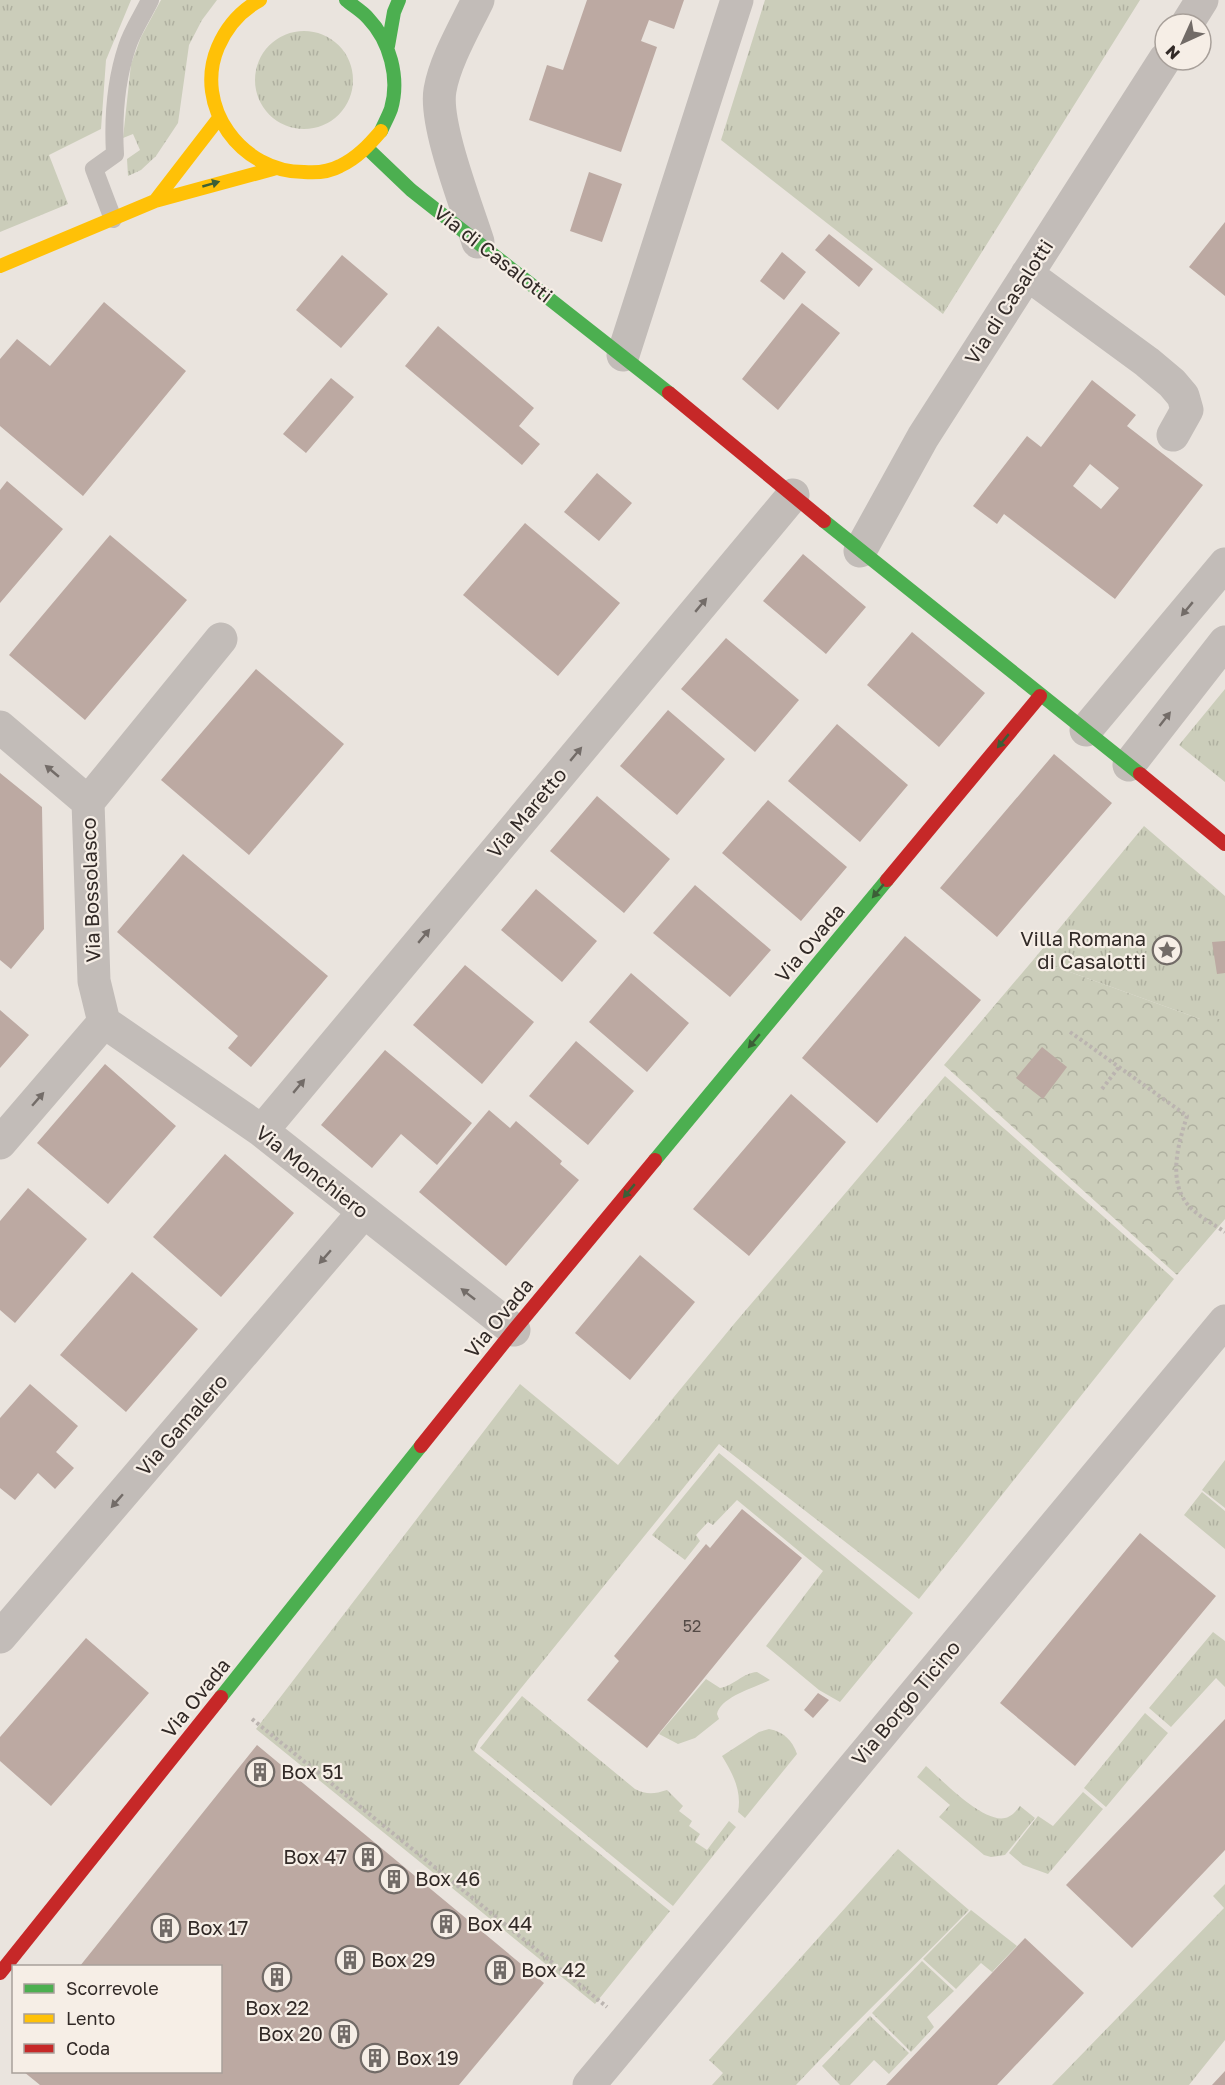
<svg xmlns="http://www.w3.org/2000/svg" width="1225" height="2085" font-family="'Golos Text',sans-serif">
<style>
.grass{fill:url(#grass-tufts)}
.forest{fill:url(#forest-crowns)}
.building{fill:#bca9a2;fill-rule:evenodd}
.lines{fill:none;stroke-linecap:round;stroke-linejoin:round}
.path{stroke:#bbb4b0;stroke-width:4;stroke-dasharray:3 3;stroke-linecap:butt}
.lane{stroke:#c2bcb8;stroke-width:18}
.street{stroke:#c2bcb8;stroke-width:33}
.fast{stroke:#4caf50;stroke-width:14}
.slow{stroke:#ffc107;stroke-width:14}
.jam{stroke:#c62828;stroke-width:14}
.oneway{fill:#3c5f37}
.oneway2{fill:#736c68}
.labels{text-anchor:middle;stroke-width:4.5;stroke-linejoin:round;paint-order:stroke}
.number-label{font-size:16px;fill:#544a46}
.street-label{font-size:20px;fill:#322a27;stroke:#f6eee6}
.poi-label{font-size:20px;fill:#322a27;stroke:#f6eee6;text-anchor:start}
</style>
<defs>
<pattern id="grass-tufts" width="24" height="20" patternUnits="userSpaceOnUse" patternTransform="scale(1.5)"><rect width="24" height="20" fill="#cbcdba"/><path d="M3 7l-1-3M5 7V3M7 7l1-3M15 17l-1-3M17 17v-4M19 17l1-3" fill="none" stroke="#afb0a0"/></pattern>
<pattern id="forest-crowns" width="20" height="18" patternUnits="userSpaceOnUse" patternTransform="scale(1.5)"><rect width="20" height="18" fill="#cbcdba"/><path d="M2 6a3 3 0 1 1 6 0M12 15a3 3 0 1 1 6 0" fill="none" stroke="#afb0a0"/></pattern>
</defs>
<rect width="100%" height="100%" fill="#eae4de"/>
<path class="grass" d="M 0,0 L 131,0 L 106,60 L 101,129 L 49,155 L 68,204 L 0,232 Z
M 161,0 L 217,0 L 202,20 L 189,45 L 178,123 L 156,156 L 141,170 L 128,176 L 127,159 L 140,150 L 133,134 L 123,138 L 131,64 L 141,37 Z
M 765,0 L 1140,0 L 943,314 L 721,140 Z
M255 80a49 49 0 1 1 98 0a49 49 0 1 1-98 0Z
M 1225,689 L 1225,782 L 1179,745 Z
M 1144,826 L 1225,896 L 1225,1019 L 1200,1019 L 1034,959 Z
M 945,1076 L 1174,1279 L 919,1599 L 719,1444 L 479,1740 L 474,1751 L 670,1911 L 595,2004 L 256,1729 L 520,1384 L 618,1465 L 734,1324 Z
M 719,1453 L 913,1613 L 840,1702 L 819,1690 L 766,1646 L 823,1571 L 737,1500 L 713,1525 L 708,1522 L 696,1535 L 700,1541 L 685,1560 L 652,1535 Z
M 1225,1460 L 1225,1508 L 1202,1490 Z
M 1202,1492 L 1225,1511 L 1225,1549 L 1184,1515 Z
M 1213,1632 L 1225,1641 L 1225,1687 L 1216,1678 L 1171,1727 L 1149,1708 Z
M 757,1672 L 770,1680 C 756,1687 720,1697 717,1714 L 719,1719 L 695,1738 L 678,1744 L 659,1734 L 706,1679 L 720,1688 C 734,1686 742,1673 757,1672 Z
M 522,1696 L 635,1789 C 647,1795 654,1794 667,1790 L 683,1806 L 679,1811 L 692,1821 L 689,1826 L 700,1834 L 695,1842 L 707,1850 L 729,1821 L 736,1827 L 673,1906 L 480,1748 Z
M 1145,1713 L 1168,1733 L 1106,1807 L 1084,1788 Z
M 769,1729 C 784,1732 792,1740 797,1754 L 745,1818 L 738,1812 C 742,1791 733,1774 722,1756 L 759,1732 Z
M 926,1766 C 942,1780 983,1823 1005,1818 C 1012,1816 1015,1812 1020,1806 L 1035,1818 L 1005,1855 L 991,1857 L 984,1855 L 939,1817 L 950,1805 L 917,1777 Z
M 1083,1792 L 1103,1809 L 1048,1874 L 1023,1865 L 1009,1853 L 1038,1816 L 1053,1826 Z
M 898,1849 L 969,1910 C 912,1969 852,2025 796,2085 L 712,2085 L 723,2073 L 709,2060 Z
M 1225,1884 L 1225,2040 L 1189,2085 L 1052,2085 L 1224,1908 L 1213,1896 Z
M 971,1910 L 1017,1946 L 992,1972 L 981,1963 L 956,1989 L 923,1959 Z
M 922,1961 L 954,1991 L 927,2017 L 934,2027 L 911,2052 L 872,2013 Z
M 870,2016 L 909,2053 L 889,2074 L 874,2060 L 850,2085 L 840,2085 L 822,2066 Z"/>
<path class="forest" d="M 1034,959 L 1200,1019 L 1225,1019 L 1225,1219 L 1177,1275 L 944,1065 Z"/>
<path class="building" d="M 587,0 L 684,0 L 674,29 L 649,20 L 641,41 L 657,47 L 621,152 L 529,120 L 547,65 L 563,70 Z
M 589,172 L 622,184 L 602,242 L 570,231 Z
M 1225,222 L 1225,296 L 1189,267 Z
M 829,234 L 873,269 L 859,287 L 815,250 Z
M 782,252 L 806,272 L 784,300 L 760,281 Z
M 342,255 L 388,294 L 341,348 L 296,310 Z
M 104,302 L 186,371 L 83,496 L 0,426 L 0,359 L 17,339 L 50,366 Z
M 802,303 L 840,333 L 778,410 L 742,379 Z
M 438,326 L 534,408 L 519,426 L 540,444 L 522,465 L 405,366 Z
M 331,378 L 354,397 L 306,453 L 283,434 Z
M 1092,380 L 1136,415 L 1127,426 L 1203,485 L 1115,599 L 1004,514 L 997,524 L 973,506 L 1027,436 L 1041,447 ZM 1090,464 L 1119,488 L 1101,509 L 1073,486 Z
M 597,473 L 632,503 L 599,541 L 564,512 Z
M 7,481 L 63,529 L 0,603 L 0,490 Z
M 525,523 L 620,603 L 558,676 L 463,595 Z
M 110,535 L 187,600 L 85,720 L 9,655 Z
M 803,554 L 866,607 L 826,654 L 763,601 Z
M 912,632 L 985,693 L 939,747 L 867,685 Z
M 726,638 L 799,700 L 755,752 L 681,689 Z
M 256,669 L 344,744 L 249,855 L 161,780 Z
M 668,710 L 725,759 L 677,815 L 620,766 Z
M 837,724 L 908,785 L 860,842 L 788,781 Z
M 1054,754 L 1112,803 L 997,937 L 940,888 Z
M 0,773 L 42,807 L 44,929 L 11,969 L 0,960 Z
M 597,796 L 670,859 L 624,913 L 550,851 Z
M 768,800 L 847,867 L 801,921 L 722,853 Z
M 183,854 L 328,976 L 251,1067 L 228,1048 L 238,1036 L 117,932 Z
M 695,885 L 771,950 L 730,997 L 653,933 Z
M 536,889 L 597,941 L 562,982 L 501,930 Z
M 905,936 L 981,1000 L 877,1123 L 802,1058 Z
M 1225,941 L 1225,973 L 1217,974 L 1212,942 Z
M 465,965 L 534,1022 L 482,1084 L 413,1025 Z
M 631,973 L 689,1023 L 647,1072 L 589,1022 Z
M 0,1010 L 29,1035 L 0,1068 Z
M 576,1041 L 634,1091 L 588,1145 L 529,1096 Z
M 1042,1047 L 1067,1067 L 1043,1099 L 1016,1078 Z
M 385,1050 L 472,1123 L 437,1165 L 401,1134 L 372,1168 L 321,1125 Z
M 105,1064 L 176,1126 L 108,1204 L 37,1143 Z
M 791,1094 L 846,1142 L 749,1256 L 693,1209 Z
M 489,1110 L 510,1128 L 516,1121 L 562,1161 L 560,1164 L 579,1180 L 506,1266 L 419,1192 Z
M 225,1154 L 294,1213 L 221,1297 L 153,1237 Z
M 28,1188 L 87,1239 L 15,1323 L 0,1310 L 0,1221 Z
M 640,1255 L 695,1302 L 630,1380 L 575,1333 Z
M 132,1272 L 198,1329 L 126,1412 L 60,1355 Z
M 30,1384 L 78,1426 L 56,1452 L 74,1468 L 55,1489 L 38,1473 L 15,1500 L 0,1488 L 0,1418 Z
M 742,1509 L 802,1558 L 647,1748 L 587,1700 L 619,1661 L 614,1656 L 706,1544 L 710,1548 Z
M 1140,1533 L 1216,1596 L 1075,1766 L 1000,1703 Z
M 86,1638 L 149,1693 L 51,1806 L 0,1761 L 0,1737 Z
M 818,1693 L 829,1700 L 813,1718 L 804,1710 Z
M 1225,1719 L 1225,1850 L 1132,1948 L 1066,1885 Z
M 257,1745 L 544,1983 L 459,2085 L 40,2085 L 24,2072 L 220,2072 L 220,1966 L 80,1966 Z
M 1025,1938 L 1084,1993 L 997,2085 L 886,2085 Z
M 1225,2071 L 1225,2085 L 1212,2085 Z"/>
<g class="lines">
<path class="path" d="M 1070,1032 L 1187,1116 C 1177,1148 1166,1187 1194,1211 C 1203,1219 1215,1225 1225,1232
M 1102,1089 L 1119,1067
M 252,1719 L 607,2007"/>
<path class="lane" d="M 113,219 L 94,169 L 115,154 C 113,119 116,80 127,47 C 132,31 143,15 150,0"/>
<path class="street" d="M 478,0 C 465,27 445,61 440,90 C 434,124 467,207 478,242
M 1187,24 L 1202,0
M 1027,274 L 1147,362 L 1172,383 L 1183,396 L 1187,410 L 1173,435
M 623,355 L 737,0
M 860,551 L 923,437 L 1165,59
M 0,727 L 88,802 L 94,981 L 104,1022
M 1086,730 L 1225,564
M 1129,765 L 1225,642
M 88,802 L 221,639
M 104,1022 L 262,1131 L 514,1330
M 262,1131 L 793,495
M 0,1143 L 104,1022
M 0,1637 L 363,1213
M 589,2085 L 1225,1321"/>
<path class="fast" d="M 346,0 C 353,6 362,11 368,18 C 390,41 400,78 391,109 C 388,117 384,124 381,131
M 388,46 L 394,12 L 399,0
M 367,148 L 411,190 L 669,393
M 824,521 L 1140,774
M 655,1160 L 887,880
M 221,1697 L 421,1446"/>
<path class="slow" d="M 260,0 C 240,11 227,26 218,47 C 193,106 241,172 304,172 C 316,173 329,172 340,166 C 357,158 369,145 381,131
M 155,201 L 219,118
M 0,266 L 155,201 L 273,169"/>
<path class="jam" d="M 669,393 L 824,521
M 1140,774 L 1225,844
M 887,880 L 1040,696
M 421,1446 L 514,1330 L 655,1160
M 0,1973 L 221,1697"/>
</g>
<defs><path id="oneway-solid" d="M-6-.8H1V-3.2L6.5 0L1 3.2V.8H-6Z" transform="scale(1.5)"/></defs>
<g class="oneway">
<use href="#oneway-solid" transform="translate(211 184) rotate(-16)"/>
<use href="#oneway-solid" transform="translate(1003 741) rotate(130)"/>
<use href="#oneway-solid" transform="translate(878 891) rotate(130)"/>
<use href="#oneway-solid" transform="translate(754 1041) rotate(130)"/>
<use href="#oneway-solid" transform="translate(629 1191) rotate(130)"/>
</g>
<g class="oneway2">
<use href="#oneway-solid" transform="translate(701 605) rotate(-50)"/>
<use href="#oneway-solid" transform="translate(1187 609) rotate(130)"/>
<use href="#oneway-solid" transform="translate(1165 719) rotate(-52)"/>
<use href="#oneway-solid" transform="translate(576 754) rotate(-50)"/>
<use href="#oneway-solid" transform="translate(52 771) rotate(-140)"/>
<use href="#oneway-solid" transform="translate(424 936) rotate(-50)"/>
<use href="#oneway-solid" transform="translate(299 1086) rotate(-50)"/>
<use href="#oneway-solid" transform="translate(38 1099) rotate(-49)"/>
<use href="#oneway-solid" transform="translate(325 1257) rotate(131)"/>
<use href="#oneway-solid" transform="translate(468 1294) rotate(-142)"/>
<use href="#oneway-solid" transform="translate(117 1501) rotate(131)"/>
</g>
<defs>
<g id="sight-ring" transform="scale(1.5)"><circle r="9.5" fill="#f6eee6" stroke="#726b67" stroke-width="1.5"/><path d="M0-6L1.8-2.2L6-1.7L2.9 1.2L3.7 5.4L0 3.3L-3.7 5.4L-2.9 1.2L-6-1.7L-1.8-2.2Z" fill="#726b67"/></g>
<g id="building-ring" transform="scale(1.5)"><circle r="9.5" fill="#f6eee6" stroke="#726b67" stroke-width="1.5"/><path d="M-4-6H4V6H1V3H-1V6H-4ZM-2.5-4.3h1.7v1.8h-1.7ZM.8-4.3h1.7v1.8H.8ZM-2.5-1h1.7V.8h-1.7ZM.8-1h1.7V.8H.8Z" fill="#726b67"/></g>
</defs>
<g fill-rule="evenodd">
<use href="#sight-ring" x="1167" y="950"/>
<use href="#building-ring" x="260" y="1772"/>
<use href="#building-ring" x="368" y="1857"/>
<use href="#building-ring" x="394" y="1879"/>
<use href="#building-ring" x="446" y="1924"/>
<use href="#building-ring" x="166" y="1928"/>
<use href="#building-ring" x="350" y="1960"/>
<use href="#building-ring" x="500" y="1970"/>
<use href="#building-ring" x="277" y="1977"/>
<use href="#building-ring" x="344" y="2034"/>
<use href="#building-ring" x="375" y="2058"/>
</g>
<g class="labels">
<g class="number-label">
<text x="692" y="1632">52</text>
</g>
<g class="street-label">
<text transform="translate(493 254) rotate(38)" y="7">Via di Casalotti</text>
<text transform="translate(1009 302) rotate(-57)" y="7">Via di Casalotti</text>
<text transform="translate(527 813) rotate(-50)" y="7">Via Maretto</text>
<text transform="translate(91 890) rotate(-92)" y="7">Via Bossolasco</text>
<text transform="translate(810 943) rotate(-50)" y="7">Via Ovada</text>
<text transform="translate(312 1172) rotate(38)" y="7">Via Monchiero</text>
<text transform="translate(499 1318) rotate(-51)" y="7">Via Ovada</text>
<text transform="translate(182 1425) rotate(-49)" y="7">Via Gamalero</text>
<text transform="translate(196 1698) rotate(-51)" y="7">Via Ovada</text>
<text transform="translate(906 1703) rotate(-50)" y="7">Via Borgo Ticino</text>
</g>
<g class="poi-label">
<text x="1146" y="946" text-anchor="end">Villa Romana<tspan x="1146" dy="23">di Casalotti</tspan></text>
<text x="281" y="1779">Box 51</text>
<text x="347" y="1864" text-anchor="end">Box 47</text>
<text x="415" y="1886">Box 46</text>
<text x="467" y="1931">Box 44</text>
<text x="187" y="1935">Box 17</text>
<text x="371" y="1967">Box 29</text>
<text x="521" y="1977">Box 42</text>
<text x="277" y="2015" text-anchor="middle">Box 22</text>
<text x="323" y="2041" text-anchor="end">Box 20</text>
<text x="396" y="2065">Box 19</text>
</g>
</g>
<rect x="12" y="1965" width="210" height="108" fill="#f6eee6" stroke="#a8a09a" stroke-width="1.5"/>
<rect x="24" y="1984" width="30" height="9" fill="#4caf50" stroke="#a8a09a" stroke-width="1.5"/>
<text x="66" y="1995" font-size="18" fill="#322a27">Scorrevole</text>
<rect x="24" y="2014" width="30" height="9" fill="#ffc107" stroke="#a8a09a" stroke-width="1.5"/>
<text x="66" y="2025" font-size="18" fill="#322a27">Lento</text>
<rect x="24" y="2044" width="30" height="9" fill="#c62828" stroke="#a8a09a" stroke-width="1.5"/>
<text x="66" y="2055" font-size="18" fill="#322a27">Coda</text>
<g transform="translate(1183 42) rotate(225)"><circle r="28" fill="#f6eee6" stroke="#a8a09a" stroke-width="1.5"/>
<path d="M0-4.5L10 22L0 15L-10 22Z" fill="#726b67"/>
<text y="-9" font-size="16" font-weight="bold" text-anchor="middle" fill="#322a27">N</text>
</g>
</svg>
